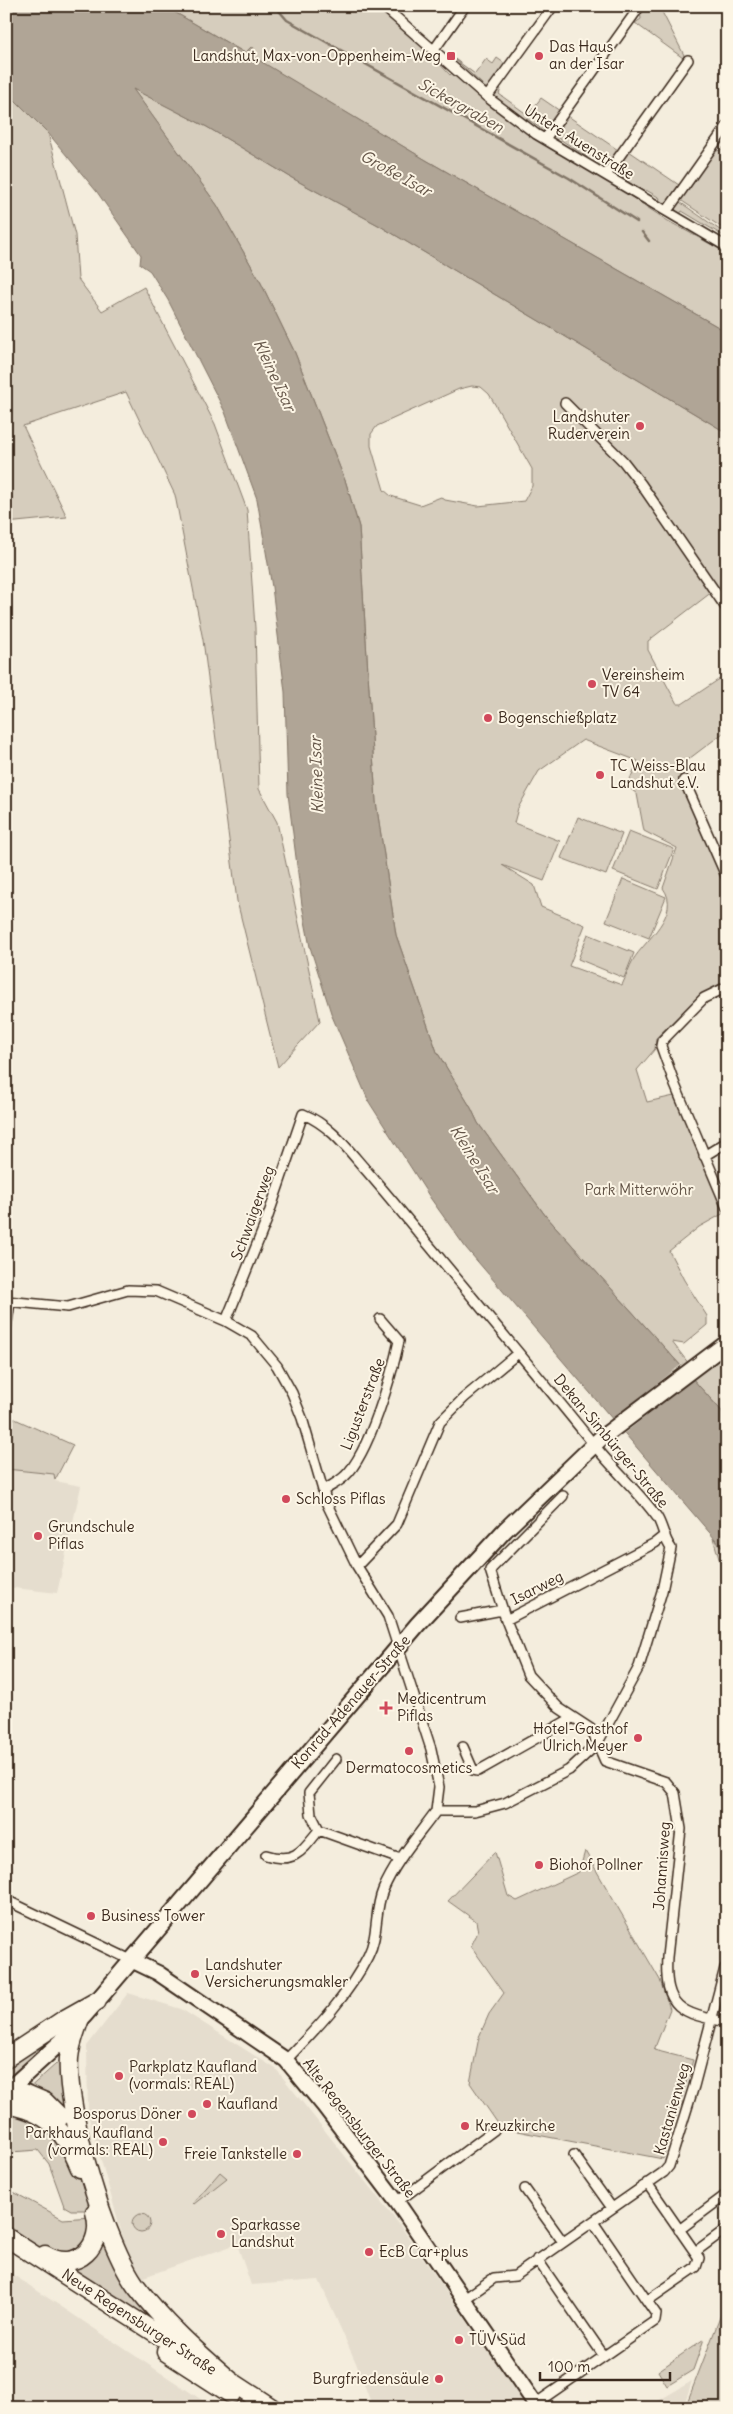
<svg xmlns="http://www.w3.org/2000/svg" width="733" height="2414" font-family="Delius,sans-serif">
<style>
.built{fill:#e5ddce}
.green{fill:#d6cdbd;stroke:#887c6e;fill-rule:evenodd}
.water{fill:#b0a596;stroke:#817466}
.pier{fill:#f4eddd}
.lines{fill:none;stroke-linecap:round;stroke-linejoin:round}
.stream{stroke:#817466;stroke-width:2.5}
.street-casing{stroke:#3b2a1e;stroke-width:12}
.secondary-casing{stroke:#3b2a1e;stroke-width:18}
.primary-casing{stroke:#3b2a1e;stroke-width:19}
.highway-casing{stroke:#3b2a1e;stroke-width:21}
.street{stroke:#fcf5e5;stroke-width:9}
.secondary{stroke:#fcf5e5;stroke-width:14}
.primary{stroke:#fcf5e5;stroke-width:15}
.highway{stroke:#fcf5e5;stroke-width:18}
.poi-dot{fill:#d1495b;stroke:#fcf5e5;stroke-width:2}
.labels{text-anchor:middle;stroke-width:4;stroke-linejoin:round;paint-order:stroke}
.poi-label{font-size:15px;fill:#3b2a1e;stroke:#fcf5e5;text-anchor:start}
.street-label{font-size:15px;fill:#3b2a1e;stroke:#fcf5e5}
.park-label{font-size:15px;fill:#625346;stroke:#fcf5e5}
.water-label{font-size:16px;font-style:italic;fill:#645548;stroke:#fcf5e5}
</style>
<rect width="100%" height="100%" fill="#f4eddd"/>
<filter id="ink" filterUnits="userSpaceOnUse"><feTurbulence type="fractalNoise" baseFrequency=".02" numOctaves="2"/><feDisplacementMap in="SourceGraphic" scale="10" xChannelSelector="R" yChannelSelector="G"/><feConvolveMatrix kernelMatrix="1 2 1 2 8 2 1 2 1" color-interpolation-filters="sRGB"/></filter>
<g filter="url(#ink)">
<path class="built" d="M 6,1469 L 55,1474 L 55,1481 L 81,1486 L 57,1593 L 6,1587 Z
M 128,1993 L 181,2009 L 276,2069 L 399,2224 L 528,2408 L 373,2408 L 356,2363 L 319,2280 L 251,2285 L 237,2244 L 141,2278 L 125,2245 L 88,2114 L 87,2046 Z
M 6,2270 L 152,2367 L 214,2408 L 6,2408 Z
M 692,2381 L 683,2408 L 646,2408 Z"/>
<path class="green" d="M 164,6 L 374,6 L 436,57 L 435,59 L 450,75 L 452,73 L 457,78 L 458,77 L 482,98 L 534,137 L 597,174 L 668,221 L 727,253 L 727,332 L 426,160 L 251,56 L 253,49 L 245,53 Z
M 643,6 L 659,6 L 684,55 L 683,58 L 635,23 L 641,19 L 640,11 Z
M 452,57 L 475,74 L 486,59 L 493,64 L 497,58 L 507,65 L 488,89 L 481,86 L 482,84 Z
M 498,87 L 501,89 L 499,94 L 528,115 L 541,98 L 560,111 L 545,131 L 541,132 L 539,131 L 540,128 L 527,119 L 525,122 L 495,98 L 494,93 Z
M 132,88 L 207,127 L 292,178 L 380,226 L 727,433 L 727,593 L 721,585 L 648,641 L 648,650 L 677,704 L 682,704 L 727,674 L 727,730 L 677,768 C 692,785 725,854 727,876 C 729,910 727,946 727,980 L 701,994 L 656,1038 L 655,1049 L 637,1070 L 647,1102 L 674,1096 L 726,1212 L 699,1227 L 669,1251 L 684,1280 L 707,1316 L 707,1325 L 684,1344 L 672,1342 L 696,1373 L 727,1349 L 727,1417 L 545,1215 L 478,1123 L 471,1108 L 437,1052 L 396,935 L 376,802 L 359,527 L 346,483 L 295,353 L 261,283 L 217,205 ZM 472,386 L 481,387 L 489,394 L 532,469 L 532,486 L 524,501 L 478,506 L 445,500 L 441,497 L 420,505 L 391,496 L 384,490 L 371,446 L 371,434 L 377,426 L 459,389 ZM 583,740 L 638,761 L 627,786 L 637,794 L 644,831 L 677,848 L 663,888 C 682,914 645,940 633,960 C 629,967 626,977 622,985 L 569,966 L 585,925 L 541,907 L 534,885 L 502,865 L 544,881 L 560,841 L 514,823 L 518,808 L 539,771 Z
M 6,91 L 48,133 L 75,235 L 78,279 L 102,311 L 144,287 L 215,424 L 247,510 L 255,628 L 259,789 L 277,822 L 320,1021 L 278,1067 L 237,901 L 203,640 L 175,495 L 126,392 L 23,426 L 67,517 L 6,523 Z
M 565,114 L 618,150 L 605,168 L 601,166 L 602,163 L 589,155 L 587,157 L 552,134 Z
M 724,136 L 727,136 L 727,231 L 679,199 L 681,199 L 684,195 L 682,193 L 684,190 L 687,192 L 698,176 L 696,174 L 698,171 L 700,172 L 711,157 L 709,155 L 712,152 L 721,150 L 724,146 L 722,139 Z
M 626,149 L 679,185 L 666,205 L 659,201 L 660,198 L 646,190 L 644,192 L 615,173 L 614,170 Z
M 677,200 L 727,235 L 727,238 L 682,211 L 680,214 L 675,209 L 674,205 Z
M 578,817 L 622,834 L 606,875 L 561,858 Z
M 629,831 L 674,849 L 658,889 L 613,871 Z
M 623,879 L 666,897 L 649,938 L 606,921 Z
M 588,934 L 634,953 L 624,978 L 578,959 Z
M 6,1415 L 73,1445 L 55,1480 L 54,1474 L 6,1469 Z
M 713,1538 L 727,1553 L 727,1586 Z
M 585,1851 L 660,1980 L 670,2009 L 654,2050 L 693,2060 L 663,2159 L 501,2128 L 470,2083 L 479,2037 L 489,2014 L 504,1993 L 471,1946 L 478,1932 L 476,1921 L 448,1901 L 495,1852 L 508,1896 L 517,1901 L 579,1872 Z
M 59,2030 L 44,2048 L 6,2079 L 6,2065 Z
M 65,2056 L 70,2124 L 64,2115 L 27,2090 Z
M 6,2112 L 43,2120 L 79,2175 L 91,2207 L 87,2210 L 71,2210 L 64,2206 L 49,2164 L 38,2150 L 11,2152 L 6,2156 Z
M 220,2172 L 227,2178 L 194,2204 L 193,2203 Z
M 6,2188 L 63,2219 L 91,2217 L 90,2240 L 72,2254 L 43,2250 L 6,2224 Z
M132 2223a9 9 0 1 1 18 0a9 9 0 1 1-18 0Z
M 101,2237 L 170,2334 L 59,2267 Z
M 727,2299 L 727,2408 L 685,2408 Z
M 704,2339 L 693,2370 L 667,2386 L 658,2371 Z"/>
<path class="water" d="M 6,6 L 164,6 L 245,53 L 251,47 L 254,48 L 252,56 L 426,160 L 727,332 L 727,433 L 380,226 L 292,178 L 207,127 L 133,89 L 217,205 L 261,283 L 295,353 L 346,483 L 359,527 L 376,802 L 396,935 L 437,1052 L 471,1108 L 478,1123 L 545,1215 L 727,1417 L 727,1553 L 466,1248 L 431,1199 L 369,1102 L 332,1016 L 310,947 L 302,905 L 288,794 L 285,692 L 272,587 L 257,499 L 225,412 L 168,300 L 150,271 L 140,264 L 141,255 L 97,192 L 48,133 L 6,91 Z"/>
<path class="pier" d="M 682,1364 L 695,1378 L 622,1435 L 610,1421 Z"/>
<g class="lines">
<path class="stream" d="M 275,6 L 287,20 L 569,178 L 637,222
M 642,232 L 649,241"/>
<g class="street-casing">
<path id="street" d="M 383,6 L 487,97 L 536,134 L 727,247
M 434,50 L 465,6
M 487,97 L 553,6
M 545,139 L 640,6
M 606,175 L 688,60
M 667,211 L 727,126
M 565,403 L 623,461 L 641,484 L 727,609
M 684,780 L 727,878
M 727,987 L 704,998 L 662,1041 L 661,1046 L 675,1085 L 727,1208
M 704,1156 L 727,1142
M 6,1301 L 68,1307 L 128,1290 L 156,1291 L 226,1321 L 252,1336 L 277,1366 L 292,1393 L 302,1418 L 327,1504 L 357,1566 L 388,1616 L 431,1749 L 439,1787 L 436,1811
M 226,1321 L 266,1222 L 303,1114 C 330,1125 346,1147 365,1169 C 388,1195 410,1223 433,1250 C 487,1315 542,1380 595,1446 C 614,1470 639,1492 657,1517 C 663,1527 664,1539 671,1548 L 662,1591 L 639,1667 L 597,1744 L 569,1770 L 505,1803 L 475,1811 L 436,1811 C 418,1836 396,1860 383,1890 C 374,1911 379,1935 368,1956 C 348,1996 317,2028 286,2060
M 6,1329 L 10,1302
M 323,1491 C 330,1486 339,1482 345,1476 C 369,1454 392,1374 399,1341 L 380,1319
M 563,1496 L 490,1570 L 506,1620 L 655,1543 L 665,1535
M 357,1566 L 397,1524 L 440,1422 L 464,1398 L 518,1353
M 460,1618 L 502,1610
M 506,1620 L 528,1675 L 559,1708 L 591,1729 L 605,1761 L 666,1782 L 675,1793 L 681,1829 L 667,1957 C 664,2008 681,2014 727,2022
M 463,1747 L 473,1770 L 478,1771 L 572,1718
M 336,1759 L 309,1793 L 311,1814 L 319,1830 L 400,1859
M 266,1855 C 295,1864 302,1851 319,1830
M 6,1900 L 133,1961
M 574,2155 L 612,2208
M 525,2189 L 563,2242
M 397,2202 L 494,2130
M 593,2222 L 647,2301
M 679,2230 L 727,2194
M 695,2252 L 722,2232
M 537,2259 L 604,2356
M 463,2300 L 494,2278 L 515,2276 L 664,2172 L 669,2166 L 694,2086 L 725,1968
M 535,2404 L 655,2321 L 656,2314 L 647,2301 L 696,2267 L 699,2258 L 647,2183"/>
</g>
<g class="secondary-casing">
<path id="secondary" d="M 133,1961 L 158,1973 L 286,2060 L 324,2106 L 397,2202 L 538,2408"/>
</g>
<g class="primary-casing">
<path id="primary" d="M 6,2092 L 62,2041 L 97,2001 L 418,1624 L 505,1530 L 600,1439 L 727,1343"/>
</g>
<g class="highway-casing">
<path id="highway" d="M 79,2021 C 75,2033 70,2045 69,2058 C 65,2109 106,2245 136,2286 C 164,2323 198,2353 233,2383
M 6,2058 L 65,2019 L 97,2001
M 12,2088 L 45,2102 L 60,2117
M 6,2104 C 49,2112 64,2129 80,2168
M 6,2237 L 187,2353
M 45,2255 C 77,2274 105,2245 95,2212
M 166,2352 L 231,2394
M 223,2376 L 272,2408"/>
</g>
<use href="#street" class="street"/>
<use href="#secondary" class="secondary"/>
<use href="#primary" class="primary"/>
<use href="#highway" class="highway"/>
</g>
</g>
<g class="poi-dot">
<rect x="446" y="51" width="10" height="10" rx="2.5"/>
<circle cx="539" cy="56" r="5"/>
<circle cx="640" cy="426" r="5"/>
<circle cx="592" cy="684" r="5"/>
<circle cx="488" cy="718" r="5"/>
<circle cx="600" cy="775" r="5"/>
<circle cx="286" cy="1499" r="5"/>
<circle cx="38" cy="1536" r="5"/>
<path d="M383.5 1700.5h5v5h5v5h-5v5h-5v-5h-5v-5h5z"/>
<circle cx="638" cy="1738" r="5"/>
<circle cx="409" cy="1751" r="5"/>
<circle cx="539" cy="1865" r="5"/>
<circle cx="91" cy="1916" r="5"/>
<circle cx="195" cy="1974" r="5"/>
<circle cx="119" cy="2076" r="5"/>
<circle cx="207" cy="2104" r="5"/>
<circle cx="192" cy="2114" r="5"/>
<circle cx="465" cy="2126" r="5"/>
<circle cx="163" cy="2142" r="5"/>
<circle cx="297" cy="2154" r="5"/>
<circle cx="221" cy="2234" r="5"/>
<circle cx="369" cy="2252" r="5"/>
<circle cx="459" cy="2340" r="5"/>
<circle cx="439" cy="2379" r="5"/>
</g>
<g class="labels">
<g class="poi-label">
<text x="549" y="52">Das Haus<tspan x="549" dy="17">an der Isar</tspan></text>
<text x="441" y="61" text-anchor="end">Landshut, Max-von-Oppenheim-Weg</text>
<text x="630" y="422" text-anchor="end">Landshuter<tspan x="630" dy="17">Ruderverein</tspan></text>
<text x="602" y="680">Vereinsheim<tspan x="602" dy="17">TV 64</tspan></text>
<text x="498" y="723">Bogenschießplatz</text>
<text x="610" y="771">TC Weiss-Blau<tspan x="610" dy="17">Landshut e.V.</tspan></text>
<text x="296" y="1504">Schloss Piflas</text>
<text x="48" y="1532">Grundschule<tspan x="48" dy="17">Piflas</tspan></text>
<text x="397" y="1704">Medicentrum<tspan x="397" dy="17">Piflas</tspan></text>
<text x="628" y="1734" text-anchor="end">Hotel-Gasthof<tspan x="628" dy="17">Ulrich Meyer</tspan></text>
<text x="409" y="1773" text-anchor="middle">Dermatocosmetics</text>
<text x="549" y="1870">Biohof Pollner</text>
<text x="101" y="1921">Business Tower</text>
<text x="205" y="1970">Landshuter<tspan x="205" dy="17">Versicherungsmakler</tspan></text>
<text x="129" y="2072">Parkplatz Kaufland<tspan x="129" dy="17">(vormals: REAL)</tspan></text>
<text x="217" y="2109">Kaufland</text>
<text x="182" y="2119" text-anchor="end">Bosporus Döner</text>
<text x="475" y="2131">Kreuzkirche</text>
<text x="153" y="2138" text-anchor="end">Parkhaus Kaufland<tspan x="153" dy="17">(vormals: REAL)</tspan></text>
<text x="287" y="2159" text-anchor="end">Freie Tankstelle</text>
<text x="231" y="2230">Sparkasse<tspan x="231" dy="17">Landshut</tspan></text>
<text x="379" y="2257">EcB Car+plus</text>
<text x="469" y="2345">TÜV Süd</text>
<text x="429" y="2384" text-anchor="end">Burgfriedensäule</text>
</g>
<g class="street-label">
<text transform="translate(579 142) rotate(32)" y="5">Untere Auenstraße</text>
<text transform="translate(253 1213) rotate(-70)" y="5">Schwaigerweg</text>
<text transform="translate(363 1404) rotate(-69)" y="5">Ligusterstraße</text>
<text transform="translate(611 1441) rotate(50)" y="5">Dekan-Simbürger-Straße</text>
<text transform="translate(537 1588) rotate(-27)" y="5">Isarweg</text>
<text transform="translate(351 1702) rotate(-49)" y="5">Konrad-Adenauer-Straße</text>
<text transform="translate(662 1866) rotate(-86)" y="5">Johannisweg</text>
<text transform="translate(672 2109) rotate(-74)" y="5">Kastanienweg</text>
<text transform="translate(359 2128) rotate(52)" y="5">Alte Regensburger Straße</text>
<text transform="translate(139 2322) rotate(33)" y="5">Neue Regensburger Straße</text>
</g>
<g class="park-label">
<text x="639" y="1195">Park Mitterwöhr</text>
</g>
<g class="water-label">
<text transform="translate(461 105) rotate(29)" y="6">Sickergraben</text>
<text transform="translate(396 173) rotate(29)" y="6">Große Isar</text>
<text transform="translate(275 375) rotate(65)" y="6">Kleine Isar</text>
<text transform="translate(316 775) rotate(-92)" y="6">Kleine Isar</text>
<text transform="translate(475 1159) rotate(58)" y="6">Kleine Isar</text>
</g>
</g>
<rect width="733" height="2414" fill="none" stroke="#fcf5e5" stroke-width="25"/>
<rect x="12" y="12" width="708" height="2389" fill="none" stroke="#3b2a1e" stroke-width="2" filter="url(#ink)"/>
<path d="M540 2372v8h130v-8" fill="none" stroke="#3b2a1e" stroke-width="2.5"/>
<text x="548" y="2372" font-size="15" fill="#3b2a1e" stroke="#fcf5e5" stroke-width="4" paint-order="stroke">100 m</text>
</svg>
